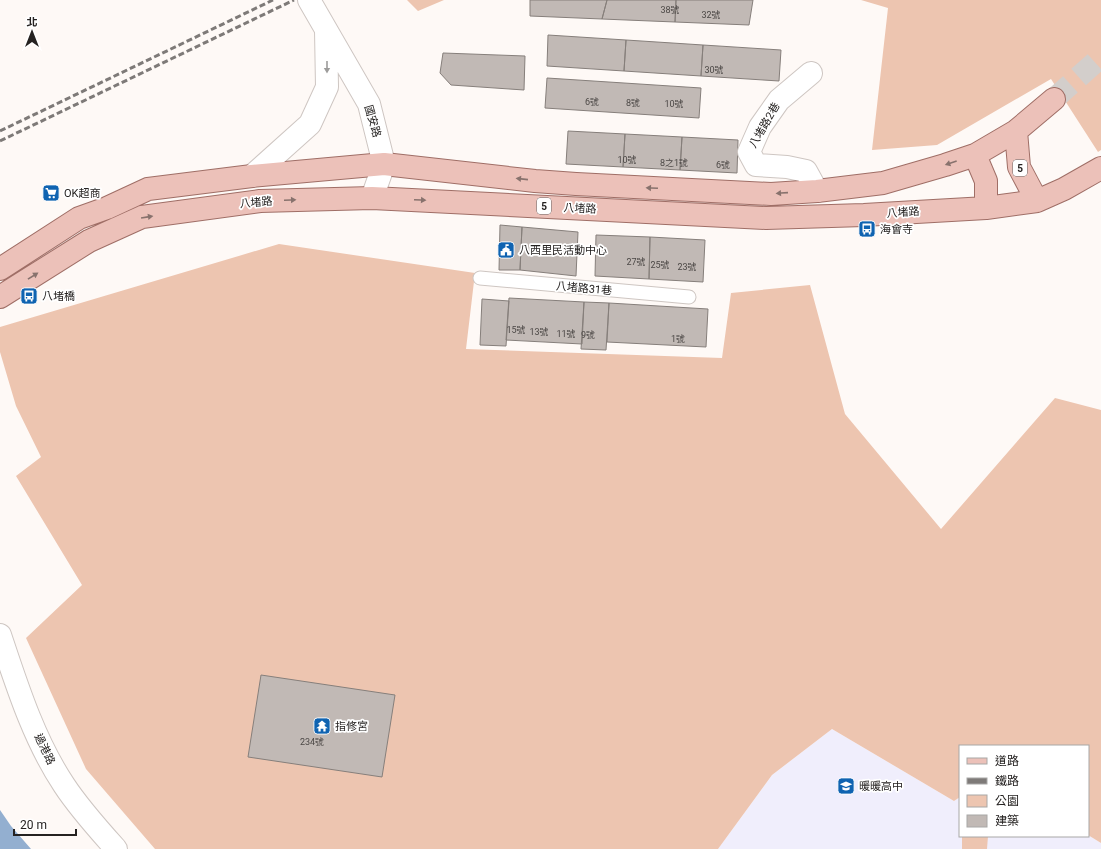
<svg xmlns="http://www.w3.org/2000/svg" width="1101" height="849" font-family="Roboto,'Noto Sans TC',sans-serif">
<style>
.education{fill:#f0eefc}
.green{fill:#edc5b0}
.water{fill:#93afd0}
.building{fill:#c1b9b5;stroke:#867f7b}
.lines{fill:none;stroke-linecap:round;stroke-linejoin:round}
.primary-tunnel{stroke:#d3cecb;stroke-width:22;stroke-dasharray:22 11;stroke-linecap:butt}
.service-casing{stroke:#cec6c2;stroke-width:15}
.minor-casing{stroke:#cec6c2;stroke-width:24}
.tertiary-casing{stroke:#cec6c2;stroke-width:24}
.primary-casing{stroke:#9f6e66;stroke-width:24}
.service{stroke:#fff;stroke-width:13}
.minor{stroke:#fff;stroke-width:22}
.tertiary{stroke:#fff;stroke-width:22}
.primary{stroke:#ecc1b9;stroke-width:22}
.rail{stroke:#7e7a78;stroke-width:3;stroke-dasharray:6 3;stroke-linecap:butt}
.oneway{fill:#9d9c9b}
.oneway2{fill:#88726d}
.labels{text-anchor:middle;stroke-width:3.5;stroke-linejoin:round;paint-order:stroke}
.number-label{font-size:9px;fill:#4c4846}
.shield{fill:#fff;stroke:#666464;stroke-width:1}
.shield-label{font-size:10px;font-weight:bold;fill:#252221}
.street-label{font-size:11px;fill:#252221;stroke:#fff}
.poi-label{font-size:11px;fill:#252221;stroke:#fff;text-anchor:start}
</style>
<rect width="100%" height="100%" fill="#fef9f6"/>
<path class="education" d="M 832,729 L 954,801 L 960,797 L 960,836 L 1088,836 L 1088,835 L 1101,843 L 1101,849 L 718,849 L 772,775 Z"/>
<path class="green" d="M 407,0 L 444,0 L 418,11 Z
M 861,0 L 1101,0 L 1101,150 L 1098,152 L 1051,79 L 937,145 L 872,150 L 888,8 Z
M 279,244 L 475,273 L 466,349 L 722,358 L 731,293 L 810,285 L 845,414 L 941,529 L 1055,398 L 1101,410 L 1101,843 L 1088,835 L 1088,746 L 960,746 L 960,797 L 954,801 L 832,729 L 772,775 L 718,849 L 155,849 L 86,769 L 26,638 L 82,585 L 16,476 L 41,457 L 16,406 L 0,352 L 0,327 Z
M 962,836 L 988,836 L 987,849 L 962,849 Z"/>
<path class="water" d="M 0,810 L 11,826 L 31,849 L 0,849 Z"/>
<path class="building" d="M 530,0 L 607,0 L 602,19 L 530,16 Z
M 607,0 L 676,0 L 675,22 L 602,19 Z
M 676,0 L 753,0 L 749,25 L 675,22 Z
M 548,35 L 626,40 L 624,71 L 547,66 Z
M 626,40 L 703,45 L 701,76 L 624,71 Z
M 703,45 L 781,50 L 779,81 L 701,76 Z
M 443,53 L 525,56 L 524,90 L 451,85 L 440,73 Z
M 547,78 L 701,88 L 699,118 L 545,108 Z
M 568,131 L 625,134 L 623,167 L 566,164 Z
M 625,134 L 682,137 L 680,170 L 623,167 Z
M 682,137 L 738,140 L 737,173 L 680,170 Z
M 500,225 L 522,227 L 520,270 L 499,270 Z
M 522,227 L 578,232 L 576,276 L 520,270 Z
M 596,235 L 650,237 L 649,279 L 595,276 Z
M 650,237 L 705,240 L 703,282 L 649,279 Z
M 509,298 L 584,302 L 582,344 L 506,340 Z
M 482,299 L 509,301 L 506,346 L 480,345 Z
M 584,302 L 609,303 L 606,350 L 581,349 Z
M 609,303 L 708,309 L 706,347 L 607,342 Z
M 261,675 L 395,695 L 382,777 L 248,757 Z"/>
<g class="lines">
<path class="primary-tunnel" d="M 1054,99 L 1101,57"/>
<g class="service-casing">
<path id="service" d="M 480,278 L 689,297"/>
</g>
<g class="minor-casing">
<path id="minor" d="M 811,73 L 779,100 L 760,127 L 749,152 L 756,165 L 787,167 L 806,171 L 817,191"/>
</g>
<g class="tertiary-casing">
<path id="tertiary" d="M 309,0 L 369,104 L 384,164 L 372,198
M 252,176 L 310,124 L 327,87 L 326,30
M 0,635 C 17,686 34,740 64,785 C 79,808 98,829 116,849"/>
</g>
<g class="primary-casing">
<path id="primary" d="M 1016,131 L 1019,167 L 1037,201
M 975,155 L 986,181 L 986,208
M 0,269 L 79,218 L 107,208 L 148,189 L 252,176 L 384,164 L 535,181 L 576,184 L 771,194 L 817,191 L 883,183 L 945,165 L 975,155 L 1016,131 L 1054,99
M 0,297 L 89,241 L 142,217 L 260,201 L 372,198 L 766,218 L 864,215 L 986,208 L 1037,201 L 1064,189 L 1101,168"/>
</g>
<use href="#service" class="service"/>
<use href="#minor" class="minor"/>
<use href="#tertiary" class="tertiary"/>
<use href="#primary" class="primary"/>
<path class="rail" d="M 0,131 L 273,0
M 0,141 L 294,0"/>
</g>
<defs><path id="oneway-solid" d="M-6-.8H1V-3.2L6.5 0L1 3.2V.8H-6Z"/></defs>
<use class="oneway" href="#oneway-solid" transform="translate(327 67) rotate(90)"/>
<g class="oneway2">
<use href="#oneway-solid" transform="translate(951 163) rotate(161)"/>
<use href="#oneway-solid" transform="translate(522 179) rotate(-174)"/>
<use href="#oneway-solid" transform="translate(652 188) rotate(-177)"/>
<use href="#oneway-solid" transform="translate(782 193) rotate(176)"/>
<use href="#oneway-solid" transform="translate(290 200) rotate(-2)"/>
<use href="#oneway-solid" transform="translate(420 200) rotate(3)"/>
<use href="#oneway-solid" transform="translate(147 217) rotate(-9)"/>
<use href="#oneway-solid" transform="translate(33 276) rotate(-32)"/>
</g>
<defs>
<g id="supermarket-square" transform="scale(0.9)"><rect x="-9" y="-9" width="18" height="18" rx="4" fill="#0f63b1" stroke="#fff"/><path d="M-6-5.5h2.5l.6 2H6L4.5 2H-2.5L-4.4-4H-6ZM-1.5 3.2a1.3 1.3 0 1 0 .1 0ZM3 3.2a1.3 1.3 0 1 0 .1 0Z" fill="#fff"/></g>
<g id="bus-square" transform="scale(0.9)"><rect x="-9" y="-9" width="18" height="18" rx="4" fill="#0f63b1" stroke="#fff"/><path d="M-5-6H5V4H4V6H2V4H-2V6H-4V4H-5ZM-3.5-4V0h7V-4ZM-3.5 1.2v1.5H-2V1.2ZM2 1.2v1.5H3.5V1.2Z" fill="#fff"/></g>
<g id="civic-square" transform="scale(0.9)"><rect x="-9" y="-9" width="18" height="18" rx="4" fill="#0f63b1" stroke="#fff"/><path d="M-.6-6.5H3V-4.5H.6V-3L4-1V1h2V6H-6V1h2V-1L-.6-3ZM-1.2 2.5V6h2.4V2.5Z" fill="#fff"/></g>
<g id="temple-square" transform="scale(0.9)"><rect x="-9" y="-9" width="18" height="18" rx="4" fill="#0f63b1" stroke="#fff"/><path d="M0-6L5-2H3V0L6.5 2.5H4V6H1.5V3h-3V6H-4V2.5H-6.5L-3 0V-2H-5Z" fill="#fff"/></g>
<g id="school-square" transform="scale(0.9)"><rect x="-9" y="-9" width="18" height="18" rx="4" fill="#0f63b1" stroke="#fff"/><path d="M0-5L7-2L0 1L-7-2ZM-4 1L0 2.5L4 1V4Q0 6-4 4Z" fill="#fff"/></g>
</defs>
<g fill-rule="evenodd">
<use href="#supermarket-square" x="51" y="193"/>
<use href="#bus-square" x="867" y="229"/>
<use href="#civic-square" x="506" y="250"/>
<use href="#bus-square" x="29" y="296"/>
<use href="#temple-square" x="322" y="726"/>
<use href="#school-square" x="846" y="786"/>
</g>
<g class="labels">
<g class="number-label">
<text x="670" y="13">38號</text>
<text x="711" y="18">32號</text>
<text x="714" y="73">30號</text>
<text x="592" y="105">6號</text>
<text x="633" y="106">8號</text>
<text x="674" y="107">10號</text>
<text x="627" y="163">10號</text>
<text x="674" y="166">8之1號</text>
<text x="723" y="168">6號</text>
<text x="636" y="265">27號</text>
<text x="660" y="268">25號</text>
<text x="687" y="270">23號</text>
<text x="516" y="333">15號</text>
<text x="539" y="335">13號</text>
<text x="566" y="337">11號</text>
<text x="588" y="338">9號</text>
<text x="678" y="342">1號</text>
<text x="312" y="745">234號</text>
</g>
<g class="shield">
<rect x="1013" y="160" width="14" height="16" rx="3"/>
<rect x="537" y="198" width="14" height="16" rx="3"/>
</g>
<g class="shield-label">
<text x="1020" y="172">5</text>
<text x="544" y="210">5</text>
</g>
<g class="street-label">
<text transform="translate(373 121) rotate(74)" y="4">國安路</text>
<text transform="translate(764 125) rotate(-60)" y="4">八堵路2巷</text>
<text transform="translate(256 202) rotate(-5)" y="4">八堵路</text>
<text transform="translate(580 208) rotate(3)" y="4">八堵路</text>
<text transform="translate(903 212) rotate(-4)" y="4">八堵路</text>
<text transform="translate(584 288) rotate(5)" y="4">八堵路31巷</text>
<text transform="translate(45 749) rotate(64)" y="4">過港路</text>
</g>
<g class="poi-label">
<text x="64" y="197">OK超商</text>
<text x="880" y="233">海會寺</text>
<text x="519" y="254">八西里民活動中心</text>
<text x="42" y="300">八堵橋</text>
<text x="335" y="730">指修宮</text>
<text x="859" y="790">暖暖高中</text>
</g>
</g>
<rect x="959" y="745" width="130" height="92" fill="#ffffff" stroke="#a8a7a6"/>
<rect x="967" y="758" width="20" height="6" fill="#ecc1b9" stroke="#a8a7a6"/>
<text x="995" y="765" font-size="12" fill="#252221">道路</text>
<rect x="967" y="778" width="20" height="6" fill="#7e7a78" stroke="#a8a7a6"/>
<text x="995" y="785" font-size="12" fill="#252221">鐵路</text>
<rect x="967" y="795" width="20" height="12" fill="#edc5b0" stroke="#a8a7a6"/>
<text x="995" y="805" font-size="12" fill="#252221">公園</text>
<rect x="967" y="815" width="20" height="12" fill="#c1b9b5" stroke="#a8a7a6"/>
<text x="995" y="825" font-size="12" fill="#252221">建築</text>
<g transform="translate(32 32)" stroke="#ffffff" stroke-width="3" paint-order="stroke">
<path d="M0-3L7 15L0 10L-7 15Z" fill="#252221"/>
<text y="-6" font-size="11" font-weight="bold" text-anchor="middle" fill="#252221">北</text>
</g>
<path d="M14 829v6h62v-6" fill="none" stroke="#252221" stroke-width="2"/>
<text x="20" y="829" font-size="12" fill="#252221" stroke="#ffffff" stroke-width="3" paint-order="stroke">20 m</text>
</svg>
